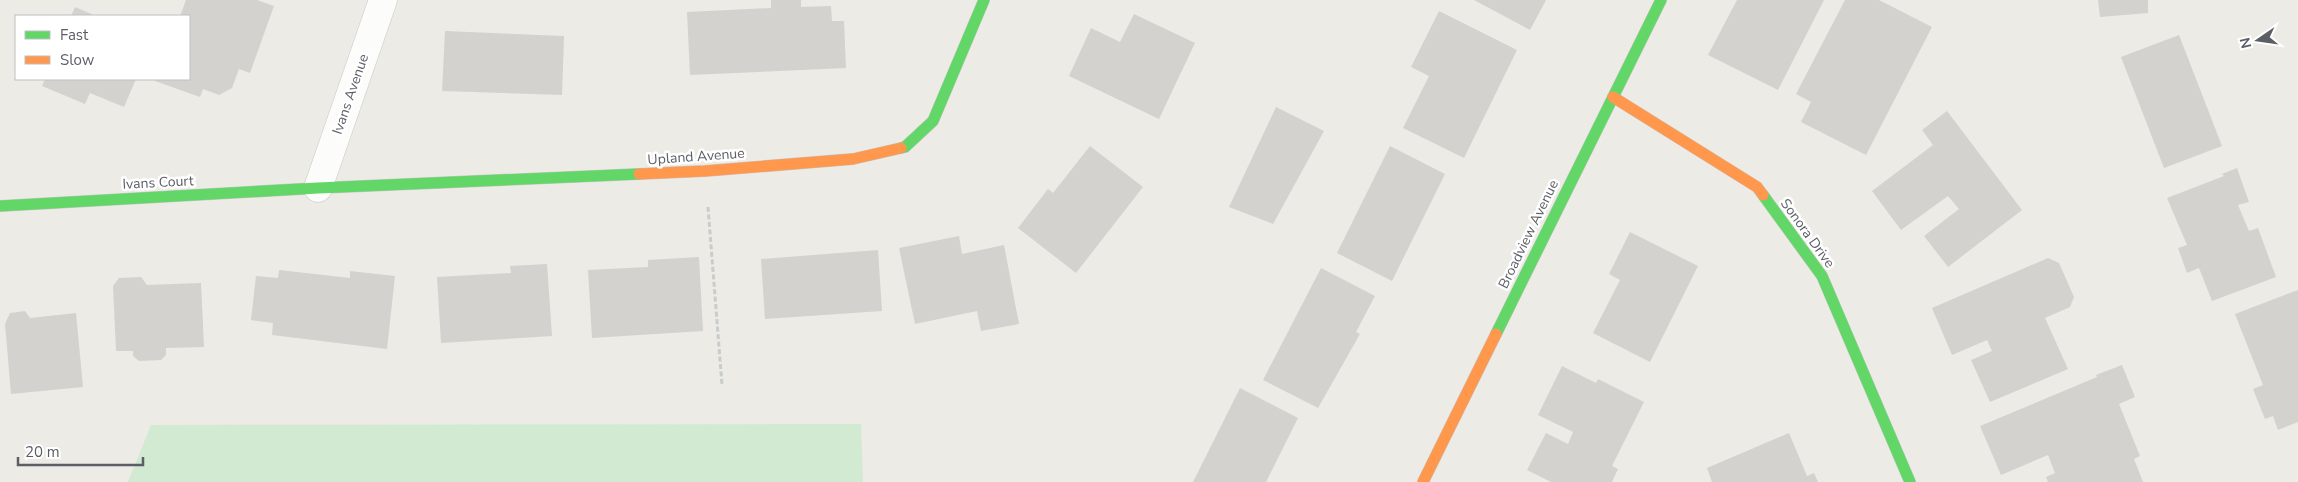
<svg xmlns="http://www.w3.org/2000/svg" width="2298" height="482" font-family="'Nunito Sans',sans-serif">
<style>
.green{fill:#d2e9d2}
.building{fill:#d3d2cf}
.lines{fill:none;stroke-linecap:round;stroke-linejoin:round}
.street-casing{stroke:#c9c9c8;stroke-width:29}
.fast-casing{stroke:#c7c7c7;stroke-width:12}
.slow-casing{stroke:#c7c7c7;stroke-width:12}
.path{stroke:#c8cdcb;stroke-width:3;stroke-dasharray:5 2.5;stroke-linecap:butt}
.street{stroke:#fcfcfb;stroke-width:28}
.fast{stroke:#63d668;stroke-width:11}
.slow{stroke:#ff974d;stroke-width:11}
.labels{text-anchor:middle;stroke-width:5;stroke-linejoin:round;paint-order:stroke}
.street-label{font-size:14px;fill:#5b5e65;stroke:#fff}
</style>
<rect width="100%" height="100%" fill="#ecebe6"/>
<path class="green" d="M 861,424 L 863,482 L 128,482 L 151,425 Z"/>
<path class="building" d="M 186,0 L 257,0 L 274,6 L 250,73 L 239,69 L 232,88 L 219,95 L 203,89 L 200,97 L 155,81 L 156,79 L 189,79 L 189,16 L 180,16 Z
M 771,0 L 801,0 L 801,7 L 831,6 L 832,21 L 844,21 L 846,68 L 690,75 L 687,12 L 771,8 Z
M 1474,0 L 1546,0 L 1530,30 Z
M 1737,0 L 1824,0 L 1778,90 L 1708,55 Z
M 1845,0 L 1879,0 L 1932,27 L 1866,155 L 1801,122 L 1811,102 L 1796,94 Z
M 2098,0 L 2148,0 L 2148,13 L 2100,17 Z
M 75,7 L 96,16 L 71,16 Z
M 1439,11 L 1517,50 L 1464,158 L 1403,128 L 1429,76 L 1411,67 Z
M 1134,14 L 1195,43 L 1159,119 L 1069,76 L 1091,28 L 1120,42 Z
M 445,31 L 564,36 L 562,95 L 442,91 Z
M 2179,35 L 2222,146 L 2164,168 L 2121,57 Z
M 45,79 L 136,79 L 124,107 L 90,93 L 85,104 L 42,86 Z
M 1276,107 L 1324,131 L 1273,224 L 1229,207 Z
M 1947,111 L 2022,210 L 1948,267 L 1924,236 L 1959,209 L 1948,196 L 1901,230 L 1872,191 L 1933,145 L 1922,130 Z
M 1090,146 L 1143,187 L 1076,273 L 1018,228 L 1048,189 L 1053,193 Z
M 1390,146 L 1445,174 L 1392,281 L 1337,253 Z
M 2237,168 L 2249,202 L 2238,205 L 2249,231 L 2258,228 L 2276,277 L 2212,301 L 2199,268 L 2187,273 L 2178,248 L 2187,245 L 2167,198 L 2224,176 L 2222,174 Z
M 1630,232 L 1698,266 L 1650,362 L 1593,333 L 1620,280 L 1609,274 Z
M 959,236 L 962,254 L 1004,245 L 1019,324 L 981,331 L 977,311 L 915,324 L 899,248 Z
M 878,250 L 882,311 L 765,319 L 761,259 Z
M 699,257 L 703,331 L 592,338 L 588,270 L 648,267 L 648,260 Z
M 2048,258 L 2059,263 L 2074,297 L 2070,307 L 2045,318 L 2068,369 L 1990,402 L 1971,360 L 1992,351 L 1987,340 L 1952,355 L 1932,308 Z
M 547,264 L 552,336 L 441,343 L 437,277 L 511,273 L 510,266 Z
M 1321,268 L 1375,296 L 1356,332 L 1360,334 L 1318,408 L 1263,380 Z
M 279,270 L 350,278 L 350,271 L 395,276 L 387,349 L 272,335 L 273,323 L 251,320 L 256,276 L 278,278 Z
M 141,277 L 147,285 L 201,283 L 204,347 L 166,348 L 166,355 L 161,360 L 139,361 L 133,356 L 133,351 L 116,351 L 113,286 L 119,278 Z
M 2298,290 L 2298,422 L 2278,430 L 2273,416 L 2265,419 L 2253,389 L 2263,385 L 2235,314 Z
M 25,311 L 30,318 L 76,313 L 83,387 L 11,394 L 5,324 L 10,313 Z
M 2122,365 L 2135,397 L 2119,404 L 2140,456 L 2134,459 L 2143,482 L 2048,482 L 2046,477 L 2055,473 L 2048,455 L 2001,475 L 1980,426 L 2097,377 L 2096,375 Z
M 1562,366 L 1596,383 L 1598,379 L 1644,402 L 1612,466 L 1618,469 L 1612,482 L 1551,482 L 1527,470 L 1546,433 L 1568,444 L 1573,432 L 1538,415 Z
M 1240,388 L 1298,418 L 1266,482 L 1193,482 Z
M 1789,433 L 1807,476 L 1814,473 L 1818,482 L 1712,482 L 1707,468 Z"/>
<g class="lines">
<g class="street-casing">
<path id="street" d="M 318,188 L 383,0"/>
</g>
<g class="fast-casing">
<path id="fast" d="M 901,148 L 905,147 L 933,121 L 984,0
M 1763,195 L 1822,276 L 1910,482
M 0,206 L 318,188 L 639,174
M 1496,334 L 1661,0"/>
</g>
<g class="slow-casing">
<path id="slow" d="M 1613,97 L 1757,187 L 1763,195
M 639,174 L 705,171 L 853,159 L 901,148
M 1423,482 L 1496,334"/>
</g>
<path class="path" d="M 708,207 L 722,385"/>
<use href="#street" class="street"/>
<use href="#fast" class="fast"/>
<use href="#slow" class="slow"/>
</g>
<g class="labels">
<g class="street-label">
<text transform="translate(350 94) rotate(-71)" y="5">Ivans Avenue</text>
<text transform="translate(696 156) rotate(-4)" y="5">Upland Avenue</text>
<text transform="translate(158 182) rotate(-3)" y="5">Ivans Court</text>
<text transform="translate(1808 233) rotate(54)" y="5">Sonora Drive</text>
<text transform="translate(1528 234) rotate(-64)" y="5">Broadview Avenue</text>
</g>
</g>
<rect x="15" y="15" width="175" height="65" fill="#ffffff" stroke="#bdbfc1"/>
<rect x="25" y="31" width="25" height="8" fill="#63d668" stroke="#bdbfc1"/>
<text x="60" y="40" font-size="15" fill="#5b5e65">Fast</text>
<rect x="25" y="56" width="25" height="8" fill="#ff974d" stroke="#bdbfc1"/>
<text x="60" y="65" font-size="15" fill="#5b5e65">Slow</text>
<g transform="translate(2258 40) rotate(257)" stroke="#ffffff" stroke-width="4" paint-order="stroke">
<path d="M0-4L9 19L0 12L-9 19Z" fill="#5b5e65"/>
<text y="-8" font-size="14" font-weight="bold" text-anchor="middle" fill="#5b5e65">N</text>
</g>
<path d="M18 457v8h125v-8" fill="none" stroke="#5b5e65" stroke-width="2.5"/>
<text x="25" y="457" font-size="15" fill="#5b5e65" stroke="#ffffff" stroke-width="4" paint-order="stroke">20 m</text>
</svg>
